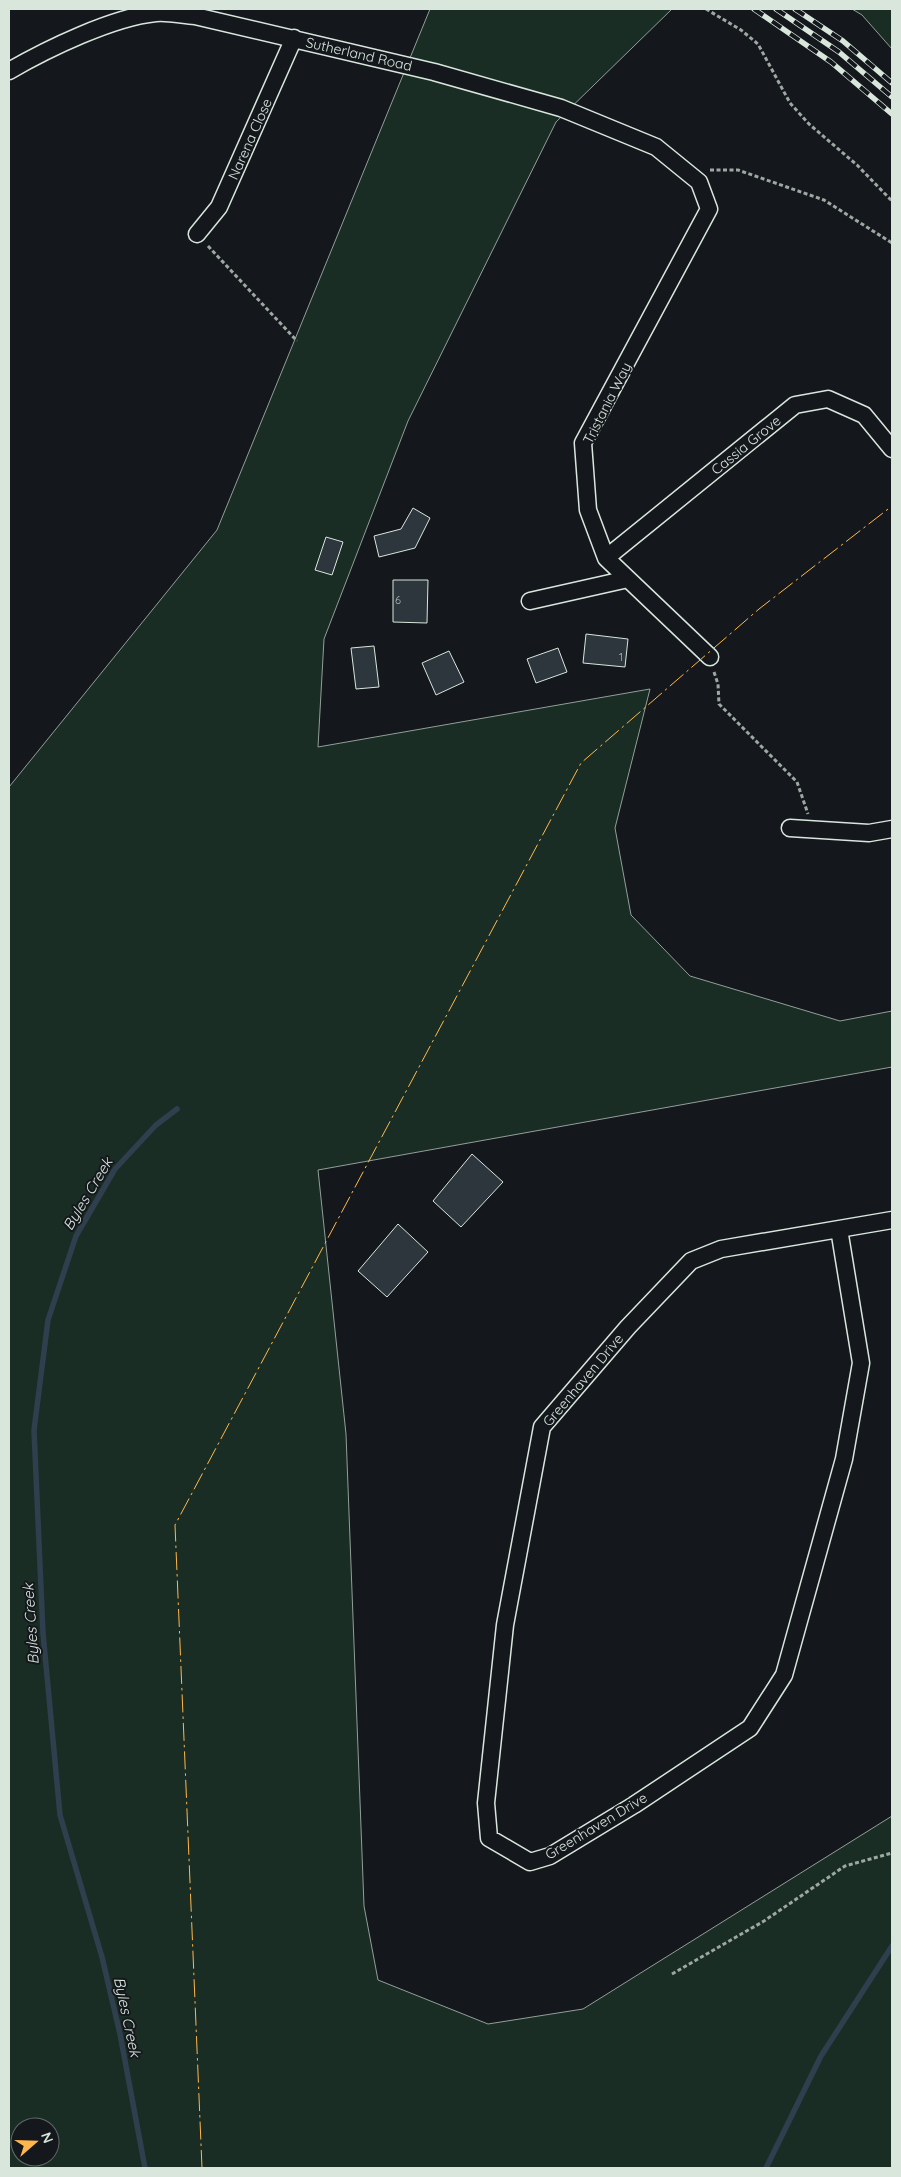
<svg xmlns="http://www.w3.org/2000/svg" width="901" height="2177" font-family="Quicksand,sans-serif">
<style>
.green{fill:#1a2d24;stroke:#939e99;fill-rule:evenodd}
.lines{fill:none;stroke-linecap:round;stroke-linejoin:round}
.stream{stroke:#2f3f4d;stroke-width:5.5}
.building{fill:#2c363c;stroke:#d8e6dc}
.minor-casing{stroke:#d8e6dc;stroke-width:19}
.path{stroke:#9da8a2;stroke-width:3;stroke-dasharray:4 2.5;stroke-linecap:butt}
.minor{stroke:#14181c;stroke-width:16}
.rail-casing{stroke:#d8e6dc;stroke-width:5.5}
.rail{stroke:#14181c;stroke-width:4;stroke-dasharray:11;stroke-linecap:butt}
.power{stroke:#ffb74d;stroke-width:1;stroke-dasharray:18 4 2.5 4;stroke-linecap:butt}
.labels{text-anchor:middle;stroke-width:4;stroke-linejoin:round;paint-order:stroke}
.number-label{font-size:11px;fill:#adbab4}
.street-label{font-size:14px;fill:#d8e6dc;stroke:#14181c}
.water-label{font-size:15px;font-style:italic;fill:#d8e6dc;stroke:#14181c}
</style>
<rect width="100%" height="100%" fill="#14181c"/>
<path class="green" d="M 430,9 L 672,9 L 556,122 L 408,421 L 324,639 L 318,747 L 650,689 L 615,828 L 631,915 L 690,976 L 840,1021 L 892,1011 L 892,1067 L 318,1170 L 346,1434 L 364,1906 L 378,1980 L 488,2024 L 583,2009 L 892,1816 L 892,2168 L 9,2168 L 9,787 L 217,530 ZM 20,2127 L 50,2127 L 50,2157 L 20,2157 Z
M 852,9 L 892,9 L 892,49 L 862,15 Z"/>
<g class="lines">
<path class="stream" d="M 145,2168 L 120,2034 L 102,1957 L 60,1815 L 43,1633 L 34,1430 L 48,1320 L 76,1236 L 115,1169 L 156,1125 L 177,1109
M 766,2168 L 821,2056 L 892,1946"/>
</g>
<path class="building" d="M 413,508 L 430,518 L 415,548 L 379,557 L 374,536 L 401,529 Z
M 326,537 L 343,542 L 332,575 L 315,570 Z
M 393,580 L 428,580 L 427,623 L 393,622 Z
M 586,634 L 628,639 L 625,667 L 583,663 Z
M 374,646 L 379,687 L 356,689 L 351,648 Z
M 558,648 L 567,672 L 536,683 L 527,659 Z
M 449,651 L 464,682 L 436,695 L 422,663 Z
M 472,1154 L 503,1182 L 461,1227 L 433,1201 Z
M 398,1224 L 428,1252 L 387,1297 L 358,1271 Z"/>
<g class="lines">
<g class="minor-casing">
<path id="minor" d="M 9,71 C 47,49 113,17 156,13 C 168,12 182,15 195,16 L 434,72 L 561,108 L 656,147 L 699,182 L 709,209 L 583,443 L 588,510 L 606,558 L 710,657
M 197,234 L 219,207 L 294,38
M 606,558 L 795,405 L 828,399 L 864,415 L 892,449
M 530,601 L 628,579
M 790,828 L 869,833 L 892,829
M 839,1229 L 861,1363 L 844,1459 L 784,1675 L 750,1728 L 634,1805 L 550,1856 L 530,1862 L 489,1838 L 486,1803 L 505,1625 L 542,1427 L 628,1327 L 691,1261 L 721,1249 L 892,1220"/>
</g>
<path class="path" d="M 706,9 L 741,30 L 758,44 L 790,103 L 809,124 L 857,165 L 892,201
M 710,170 L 738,170 L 824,200 L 892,243
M 208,246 L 297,341
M 714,672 L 718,684 L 719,704 L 797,782 L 808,814
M 672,1974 L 764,1921 L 845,1866 L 892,1853"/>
<use href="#minor" class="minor"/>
<g class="rail-casing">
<path id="rail" d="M 754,9 L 831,62 L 892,114
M 776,9 L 839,52 L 892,97
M 795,9 L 843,41 L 892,83"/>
</g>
<use href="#rail" class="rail"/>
<path class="power" d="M 202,2168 L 175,1525 L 581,763 L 759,609 L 892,506"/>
</g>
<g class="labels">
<g class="number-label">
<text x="398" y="604">6</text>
<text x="621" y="661">1</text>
</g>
<g class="street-label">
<text transform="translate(359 54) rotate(13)" y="5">Sutherland Road</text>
<text transform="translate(250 139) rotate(-66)" y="5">Narena Close</text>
<text transform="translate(607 403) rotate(-63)" y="5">Tristania Way</text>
<text transform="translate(746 445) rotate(-39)" y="5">Cassia Grove</text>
<text transform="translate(583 1380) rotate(-50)" y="5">Greenhaven Drive</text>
<text transform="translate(596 1826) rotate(-31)" y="5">Greenhaven Drive</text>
</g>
<g class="water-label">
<text transform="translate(88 1194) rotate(-59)" y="5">Byles Creek</text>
<text transform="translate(31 1624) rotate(-94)" y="5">Byles Creek</text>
<text transform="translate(127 2017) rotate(78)" y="5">Byles Creek</text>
</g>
</g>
<rect width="901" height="2177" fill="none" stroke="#d8e6dc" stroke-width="20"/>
<g transform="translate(35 2142) rotate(70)"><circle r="24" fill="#14181c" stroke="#626a69"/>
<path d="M0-4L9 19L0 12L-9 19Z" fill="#ffb74d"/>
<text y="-8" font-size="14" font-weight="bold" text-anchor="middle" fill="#d8e6dc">N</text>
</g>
</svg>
